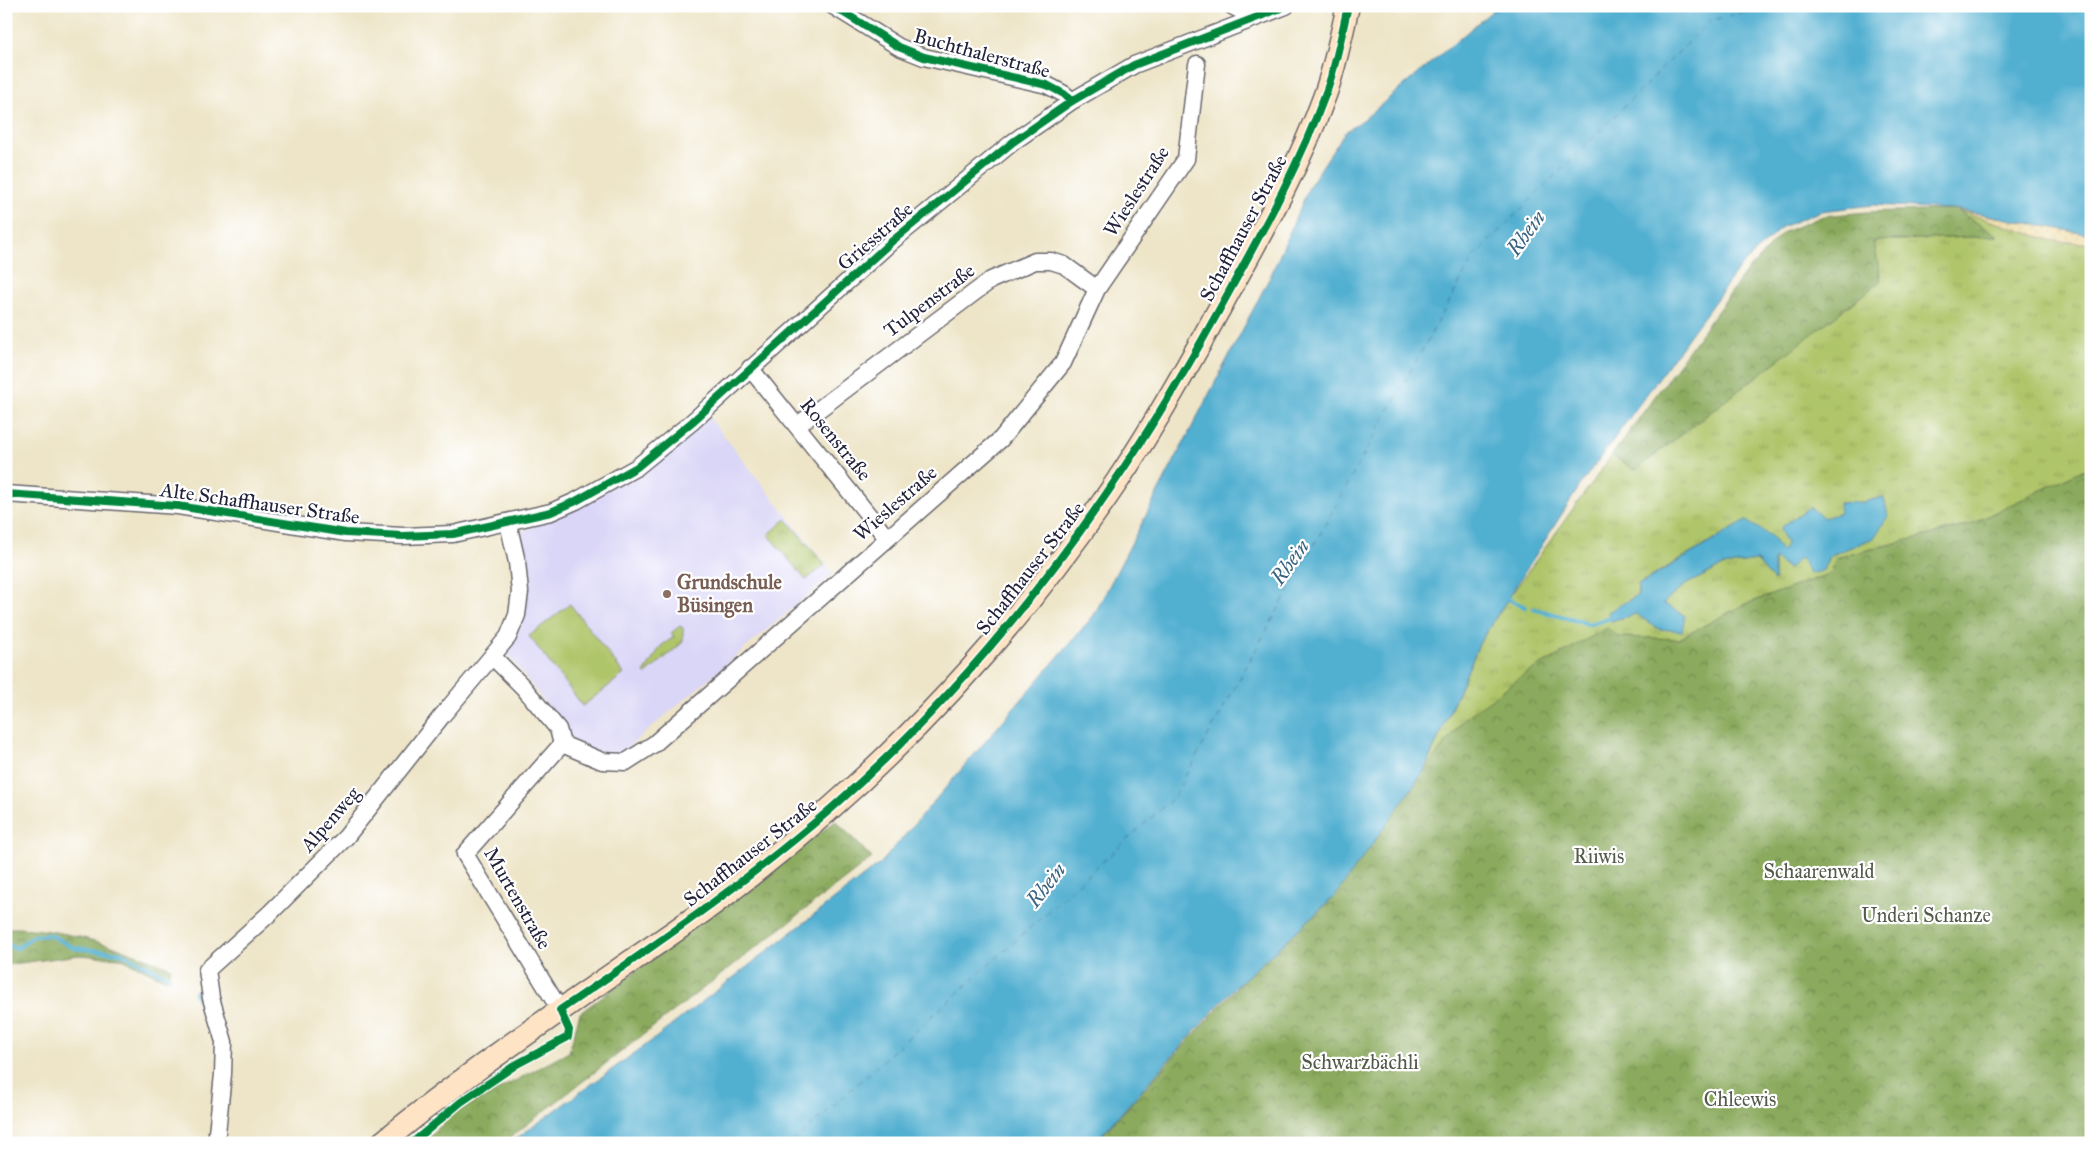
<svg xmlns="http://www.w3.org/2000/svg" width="2097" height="1149" font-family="'IM FELL Great Primer',serif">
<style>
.built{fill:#dad6f7}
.grass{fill:url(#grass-tufts);stroke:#687452;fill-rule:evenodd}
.forest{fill:url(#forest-crowns);stroke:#56664c}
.sand{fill:url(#sand-dots);stroke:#887e6c}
.pitch{fill:#afc569;stroke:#687452}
.water{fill:#51afd0;stroke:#3a6886}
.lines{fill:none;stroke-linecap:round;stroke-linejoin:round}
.stream{stroke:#51afd0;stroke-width:4.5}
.ferry{stroke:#37617e;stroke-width:1;stroke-dasharray:6 5;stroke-linecap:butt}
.minor-casing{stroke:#69666c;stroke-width:19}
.secondary-casing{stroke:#69666c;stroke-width:25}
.minor{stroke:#fff;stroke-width:16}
.secondary{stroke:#fee4c5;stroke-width:22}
.cycleway-casing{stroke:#fff;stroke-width:11}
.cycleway{stroke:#00873e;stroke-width:8}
.education-dot{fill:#8d6e63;stroke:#fff;stroke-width:2}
.labels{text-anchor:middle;stroke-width:4.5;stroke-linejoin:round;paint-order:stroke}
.street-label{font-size:20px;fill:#22223b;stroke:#fff}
.education-label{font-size:20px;font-weight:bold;fill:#785e54;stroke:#fff;text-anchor:start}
.park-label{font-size:20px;fill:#535b4b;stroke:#fff}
.water-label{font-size:21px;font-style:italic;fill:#37617e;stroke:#fff}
</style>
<defs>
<pattern id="grass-tufts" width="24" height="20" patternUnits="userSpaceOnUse" patternTransform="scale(1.25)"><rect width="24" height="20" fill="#afc569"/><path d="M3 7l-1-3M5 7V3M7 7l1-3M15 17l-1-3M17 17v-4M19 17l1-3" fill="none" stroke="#96a95c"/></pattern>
<pattern id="forest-crowns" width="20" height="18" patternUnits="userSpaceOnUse" patternTransform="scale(1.25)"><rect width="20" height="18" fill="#8baa5d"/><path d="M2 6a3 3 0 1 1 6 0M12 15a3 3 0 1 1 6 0" fill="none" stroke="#718a4e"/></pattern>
<pattern id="sand-dots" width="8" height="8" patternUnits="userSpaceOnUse" patternTransform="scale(1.25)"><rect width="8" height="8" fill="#eeda9e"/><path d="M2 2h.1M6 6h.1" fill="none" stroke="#ccbb89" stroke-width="1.8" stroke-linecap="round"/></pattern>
</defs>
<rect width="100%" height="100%" fill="#fff"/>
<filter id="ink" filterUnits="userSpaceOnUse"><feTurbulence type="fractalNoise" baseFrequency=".02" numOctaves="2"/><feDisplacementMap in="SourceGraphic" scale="10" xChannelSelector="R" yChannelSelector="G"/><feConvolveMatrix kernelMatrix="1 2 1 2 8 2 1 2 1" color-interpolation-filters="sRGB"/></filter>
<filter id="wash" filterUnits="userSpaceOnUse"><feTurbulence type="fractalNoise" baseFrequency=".0096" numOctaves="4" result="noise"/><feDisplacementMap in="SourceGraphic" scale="20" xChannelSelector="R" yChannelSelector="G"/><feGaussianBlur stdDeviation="1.12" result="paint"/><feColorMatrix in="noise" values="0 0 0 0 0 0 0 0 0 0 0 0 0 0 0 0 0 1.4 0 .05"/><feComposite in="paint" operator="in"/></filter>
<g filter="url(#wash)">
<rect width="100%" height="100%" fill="#eee5c8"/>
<path class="built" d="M 709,417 L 833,574 L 615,758 L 576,744 L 507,653 L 526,614 L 519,533 L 637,473 Z"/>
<path class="grass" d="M 1955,209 L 2049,240 L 2091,244 L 2091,466 L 1969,525 L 1836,558 L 1832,573 L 1741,606 L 1679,639 L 1618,637 L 1466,718 L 1424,771 L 1480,642 L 1508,599 L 1612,455 L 1635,470 L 1880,281 L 1874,241 L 1997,236 ZM 1883,497 L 1874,538 L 1831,555 L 1774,558 L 1774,580 L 1757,561 L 1723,566 L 1685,585 L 1663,603 L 1659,629 L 1636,614 L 1638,584 L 1746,521 L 1782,552 C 1792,534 1822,518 1841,513 L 1839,503 L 1864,502 Z
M 786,519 L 825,565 L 806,580 L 768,535 Z
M 680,626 L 683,628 L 683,642 L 646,674 L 644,673 L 661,646 L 674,637 L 671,633 Z"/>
<path class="forest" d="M 1955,209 L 1998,236 L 1874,241 L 1881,281 L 1635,470 L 1612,455 L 1746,272 L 1782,233 L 1823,216 L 1867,212 Z
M 2091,466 L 2091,1143 L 1095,1143 L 1247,976 L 1328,903 L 1424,771 L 1465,718 L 1525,674 L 1607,628 L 1618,637 L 1679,639 L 1741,606 L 1831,573 L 1836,558 L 1969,525 Z
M 836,821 L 872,858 L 503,1143 L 423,1143 L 453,1114 L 569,1052 L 580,1013 Z
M 6,928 C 62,927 120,947 171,968 L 166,980 L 120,958 L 79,955 L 6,965 Z"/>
<path class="sand" d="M 1955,209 L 2091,235 L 2091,244 L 2049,240 Z"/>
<path class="pitch" d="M 570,604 L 624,674 L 583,706 L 529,636 Z"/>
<path class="water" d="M 1498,6 L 2091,6 L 2091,235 L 1955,209 L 1873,205 L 1821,211 L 1782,227 L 1740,267 L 1583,481 L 1480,642 L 1424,771 L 1336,895 L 1231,991 L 1094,1143 L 510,1143 L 654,1039 L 881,863 L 1094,615 L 1271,275 L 1310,185 L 1345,132 L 1363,120 Z
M 1884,497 L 1888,516 L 1874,538 L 1831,555 L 1822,571 L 1810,574 L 1801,557 L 1789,569 L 1774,558 L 1774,581 L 1757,561 L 1723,566 L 1685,585 L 1663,603 L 1685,616 L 1682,631 L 1659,629 L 1636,614 L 1611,621 L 1608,612 L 1638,595 L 1638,585 L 1746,521 L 1771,536 L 1782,552 L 1786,544 L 1780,528 L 1810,507 L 1824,518 L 1840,513 L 1839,503 L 1864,502 Z"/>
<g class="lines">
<path class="stream" d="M 1508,599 L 1525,607
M 1534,609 L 1590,624 L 1610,618
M 6,945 L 18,948 L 33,936 L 50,935 L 74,948 L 121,953 L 169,977
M 195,992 L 210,1022"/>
<path class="ferry" d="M 2065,6 L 2091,13
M 792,1143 L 1174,797 L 1475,255 L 1711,20 L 1776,6"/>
</g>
</g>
<g filter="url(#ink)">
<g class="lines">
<g class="minor-casing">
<path id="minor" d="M 833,6 L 899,47 L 924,57 L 1047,85 L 1064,94 L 1072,101
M 1232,6 L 1242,11 L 1247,21
M 750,368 L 887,538
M 798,425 L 991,280 L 1035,261 L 1051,261 L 1064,265 L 1097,289
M 6,494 L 178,506 L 346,533 L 403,536 L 453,534 L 551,512 L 576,501 L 637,467 L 692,422 L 891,242 L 1013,142 L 1072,101 L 1134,65 L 1286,6
M 492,656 L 523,687 L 558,729 L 562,744 L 602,761 L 626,762 L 654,744 L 1001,439 L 1063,363 L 1097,289 L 1186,159 L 1197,64
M 560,1010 L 465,854 L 562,744
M 216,1143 L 223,1074 L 224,1042 L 211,998 L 207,970 L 270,913 L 346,837 L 441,717 L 508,637 L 517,615 L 520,592 L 517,562 L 508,523"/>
</g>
<g class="secondary-casing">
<path id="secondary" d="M 382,1143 C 457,1081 537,1026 617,971 C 659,942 702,914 742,882 C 887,769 1015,633 1118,480 C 1156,423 1190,362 1223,302 C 1260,235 1299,167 1325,95 C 1335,67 1341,36 1348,6"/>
</g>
<use href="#minor" class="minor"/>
<use href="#secondary" class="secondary"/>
<g class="cycleway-casing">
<path id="cycleway" d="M 833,6 L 899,47 L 924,57 L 1047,85 L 1064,94 L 1072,101
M 6,494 L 178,506 L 346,533 L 403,536 L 453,534 L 551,512 L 576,501 L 637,467 L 692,422 L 891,242 L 1013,142 L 1072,101 L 1134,65 L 1286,6
M 412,1143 L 461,1102 L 517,1064 L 568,1037 L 569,1030 L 560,1010 C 654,946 747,882 833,807 C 992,667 1116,497 1218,312 C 1256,242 1297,171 1325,95 C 1336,67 1341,36 1348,6"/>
</g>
<use href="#cycleway" class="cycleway"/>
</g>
</g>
<circle class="education-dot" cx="667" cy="594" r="5"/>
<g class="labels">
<g class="street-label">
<text transform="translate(982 53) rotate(15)" y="7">Buchthalerstraße</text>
<text transform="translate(1136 191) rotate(-57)" y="7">Wieslestraße</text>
<text transform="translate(1243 228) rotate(-62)" y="7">Schaffhauser Straße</text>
<text transform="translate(875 236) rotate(-41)" y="7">Griesstraße</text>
<text transform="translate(929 300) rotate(-37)" y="7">Tulpenstraße</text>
<text transform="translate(836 439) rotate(51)" y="7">Rosenstraße</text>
<text transform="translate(260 503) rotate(8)" y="7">Alte Schaffhauser Straße</text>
<text transform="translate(895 503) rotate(-41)" y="7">Wieslestraße</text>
<text transform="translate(1030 568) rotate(-52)" y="7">Schaffhauser Straße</text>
<text transform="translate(330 819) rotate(-49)" y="7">Alpenweg</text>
<text transform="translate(750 852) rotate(-38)" y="7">Schaffhauser Straße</text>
<text transform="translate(518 898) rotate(60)" y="7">Murtenstraße</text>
</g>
<g class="education-label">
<text x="677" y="589">Grundschule<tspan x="677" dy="23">Büsingen</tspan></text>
</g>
<g class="park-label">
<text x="1599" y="863">Riiwis</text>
<text x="1819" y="878">Schaarenwald</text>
<text x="1926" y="922">Underi Schanze</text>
<text x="1360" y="1069">Schwarzbächli</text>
<text x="1740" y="1106">Chleewis</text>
</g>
<g class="water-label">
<text transform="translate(1526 233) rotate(-54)" y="7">Rhein</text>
<text transform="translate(1290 562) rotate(-54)" y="7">Rhein</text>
<text transform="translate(1046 885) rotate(-52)" y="7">Rhein</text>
</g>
</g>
<rect width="2097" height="1149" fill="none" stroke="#fff" stroke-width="25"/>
</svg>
